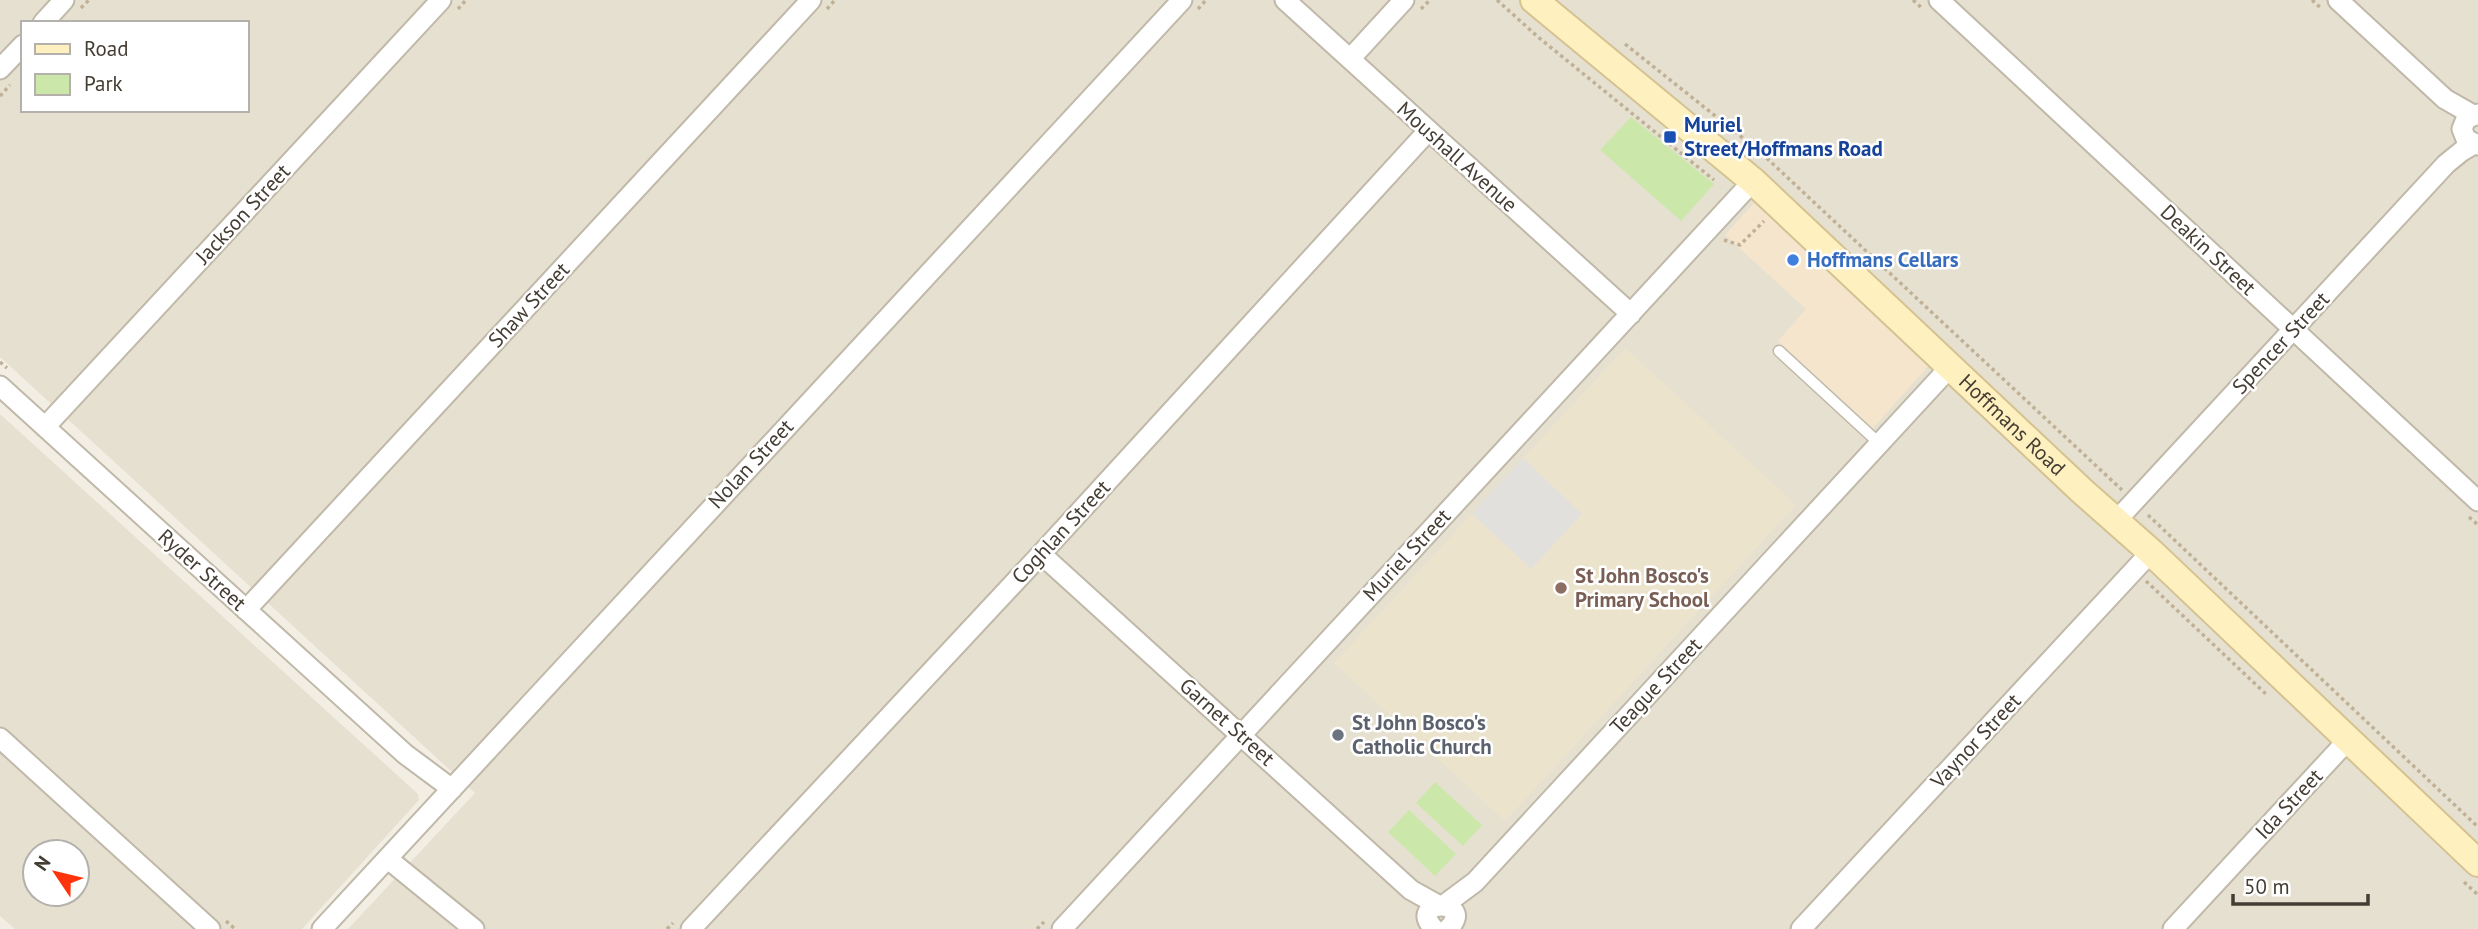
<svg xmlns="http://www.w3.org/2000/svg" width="2478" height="929" font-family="'PT Sans',sans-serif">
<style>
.residential{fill:#e6e0d1;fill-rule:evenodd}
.commercial{fill:#f5e5cc}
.education{fill:#ece3cc}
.green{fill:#cbe8aa}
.parking{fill:#e2e0dc}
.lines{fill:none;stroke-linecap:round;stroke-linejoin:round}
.lane-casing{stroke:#c0b8a8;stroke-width:13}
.street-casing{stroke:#c0b8a8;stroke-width:23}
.secondary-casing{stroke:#d4c291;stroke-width:30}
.path{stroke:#c0b196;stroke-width:3.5;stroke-dasharray:3.5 3.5;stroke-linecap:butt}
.lane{stroke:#fff;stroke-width:10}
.street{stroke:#fff;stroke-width:19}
.secondary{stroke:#fff0c0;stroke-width:26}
.transit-dot{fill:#1a4fb4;stroke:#fff;stroke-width:2.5}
.shop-dot{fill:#3f7fe0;stroke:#fff;stroke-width:2.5}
.education-dot{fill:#8d6e63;stroke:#fff;stroke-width:2.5}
.worship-dot{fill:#6b7280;stroke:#fff;stroke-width:2.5}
.labels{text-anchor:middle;stroke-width:5;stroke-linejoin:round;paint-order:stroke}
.transit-label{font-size:21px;font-weight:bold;fill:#164399;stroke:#fff;text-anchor:start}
.street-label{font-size:21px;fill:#443d33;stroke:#fff}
.shop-label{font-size:21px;font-weight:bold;fill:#366cbe;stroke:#fff;text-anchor:start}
.education-label{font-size:21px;font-weight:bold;fill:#785e54;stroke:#fff;text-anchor:start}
.worship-label{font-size:21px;font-weight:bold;fill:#5b616d;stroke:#fff;text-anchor:start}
</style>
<rect width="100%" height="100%" fill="#f2eee3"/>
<path class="residential" d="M 0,0 L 2478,0 L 2478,929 L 348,929 L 475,793 L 0,357 ZM 23,23 L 247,23 L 247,110 L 23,110 Z
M 0,414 L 418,794 L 419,800 L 302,929 L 15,929 L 0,916 ZM 35,852 L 77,852 L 77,894 L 35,894 Z"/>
<path class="commercial" d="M 1756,201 L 1933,361 L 1873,428 L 1778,341 L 1806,309 L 1725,235 Z"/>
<path class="education" d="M 1625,348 L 1796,505 L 1505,821 L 1334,663 Z"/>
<path class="green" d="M 1631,117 L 1714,184 L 1681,221 L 1600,150 Z
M 1435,782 L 1482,825 L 1463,846 L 1416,803 Z
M 1409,810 L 1456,854 L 1435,876 L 1388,832 Z"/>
<path class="parking" d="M 1523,458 L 1582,514 L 1531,569 L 1472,514 Z"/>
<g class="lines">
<g class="lane-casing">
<path id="lane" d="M 1779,351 L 1880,444"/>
</g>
<g class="street-casing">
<path id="street" d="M 1285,0 L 1631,314
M 1939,0 L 2478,501
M 2338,0 L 2445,99 L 2473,115
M 43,23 L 64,0
M 1350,59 L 1404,0
M 0,69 L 23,45
M 2478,114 L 2466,119 L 2462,129 L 2466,139 L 2478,145
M 0,386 L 405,754 L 452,789
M 45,427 L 441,0
M 2116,521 L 2446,164 L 2462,151 L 2474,144
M 1041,554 L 1411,890 L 1438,905
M 246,610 L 811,0
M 0,738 L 210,929
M 388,859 L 474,929
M 1444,905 L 1475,882 L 1951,366
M 322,929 L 1182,0
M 691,929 L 1041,554 L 1428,131
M 1062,929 L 1753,181
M 1434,929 C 1405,898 1478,899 1448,929
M 1801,929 L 2151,552
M 2173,929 L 2348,740"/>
</g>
<g class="secondary-casing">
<g id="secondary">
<path id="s1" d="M 1534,0 L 1753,181 L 2082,491 L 2151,552 L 2478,863"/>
</g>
</g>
<path class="path" d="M 1497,0 L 1538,37 L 1714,180
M 1913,0 L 1923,9
M 2312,0 L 2322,9
M 81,8 L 89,0
M 458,9 L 466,0
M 827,9 L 835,0
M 1198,9 L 1206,0
M 1421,9 L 1430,0
M 1625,44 L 1758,150 L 2122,490
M 0,96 L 10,85
M 1724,240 L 1740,245 L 1764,221
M 0,362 L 7,368
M 2148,515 L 2478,827
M 2469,517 L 2478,525
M 2146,581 L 2268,696
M 2464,882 L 2478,895
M 226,921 L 235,929
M 667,929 L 673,923
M 1037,929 L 1044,922"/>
<use href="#lane" class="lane"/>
<use href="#street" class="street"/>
<use href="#secondary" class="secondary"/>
</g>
<rect class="transit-dot" x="1663" y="130" width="14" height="14" rx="3.5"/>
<circle class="shop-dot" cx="1793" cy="260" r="7"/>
<circle class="education-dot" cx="1561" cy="588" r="7"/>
<circle class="worship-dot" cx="1338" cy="735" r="7"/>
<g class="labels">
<g class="transit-label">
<text x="1684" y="132">Muriel<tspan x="1684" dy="24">Street/Hoffmans Road</tspan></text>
</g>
<g class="street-label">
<text transform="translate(1457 157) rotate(42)" y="7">Moushall Avenue</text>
<text transform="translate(243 214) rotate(-47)" y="7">Jackson Street</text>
<text transform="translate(2208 250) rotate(43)" y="7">Deakin Street</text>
<text transform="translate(529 305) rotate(-47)" y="7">Shaw Street</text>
<text transform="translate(2281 343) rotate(-47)" y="7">Spencer Street</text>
<text dy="7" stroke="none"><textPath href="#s1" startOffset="640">Hoffmans Road</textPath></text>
<text transform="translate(751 464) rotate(-47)" y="7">Nolan Street</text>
<text transform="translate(1061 532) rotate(-47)" y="7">Coghlan Street</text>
<text transform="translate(1407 555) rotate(-47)" y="7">Muriel Street</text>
<text transform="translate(202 570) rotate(42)" y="7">Ryder Street</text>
<text transform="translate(1656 686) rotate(-47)" y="7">Teague Street</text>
<text transform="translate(1227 722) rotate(42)" y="7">Garnet Street</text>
<text transform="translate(1976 741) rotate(-47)" y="7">Vaynor Street</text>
<text transform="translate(2289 804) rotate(-47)" y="7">Ida Street</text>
</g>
<g class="shop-label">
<text x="1807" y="267">Hoffmans Cellars</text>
</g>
<g class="education-label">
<text x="1575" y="583">St John Bosco's<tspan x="1575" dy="24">Primary School</tspan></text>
</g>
<g class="worship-label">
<text x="1352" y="730">St John Bosco's<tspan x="1352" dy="24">Catholic Church</tspan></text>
</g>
</g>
<rect x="21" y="21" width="228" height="91" fill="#ffffff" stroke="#b4b1ad" stroke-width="2"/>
<rect x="35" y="44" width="35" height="10" fill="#fff0c0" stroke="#b4b1ad" stroke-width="2"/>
<text x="84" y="56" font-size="21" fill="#443d33">Road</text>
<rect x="35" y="74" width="35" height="21" fill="#cbe8aa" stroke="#b4b1ad" stroke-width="2"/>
<text x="84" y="91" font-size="21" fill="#443d33">Park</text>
<g transform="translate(56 873) rotate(305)"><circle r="33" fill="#ffffff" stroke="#b4b1ad" stroke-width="2"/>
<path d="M0-5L12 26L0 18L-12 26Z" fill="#ff340d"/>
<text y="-10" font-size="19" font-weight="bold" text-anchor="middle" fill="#443d33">N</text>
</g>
<path d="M2233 894v10h135v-10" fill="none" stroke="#443d33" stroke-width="3.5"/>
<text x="2244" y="894" font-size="21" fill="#443d33" stroke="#ffffff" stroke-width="5" paint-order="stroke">50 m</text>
</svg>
